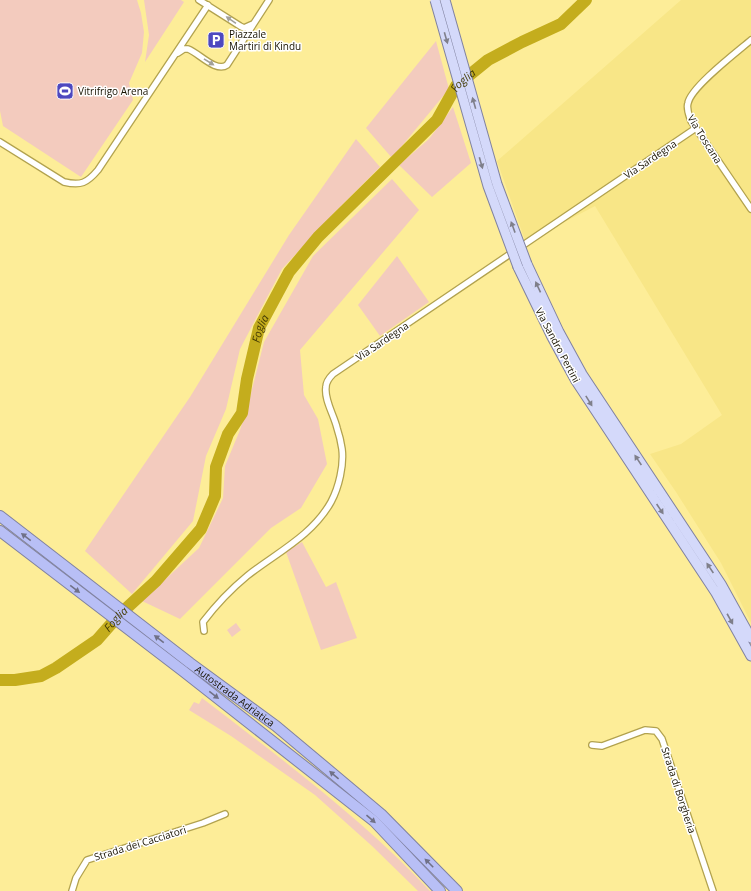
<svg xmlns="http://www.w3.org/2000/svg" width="751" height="891" font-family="'Open Sans',sans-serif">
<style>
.built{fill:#f8e687}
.green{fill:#f3cbbe}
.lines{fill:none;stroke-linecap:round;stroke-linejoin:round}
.river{stroke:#c4ad1d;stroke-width:12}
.minor-casing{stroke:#b2a24e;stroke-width:8}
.primary-casing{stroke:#8082a0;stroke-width:11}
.motorway-casing{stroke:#8082a0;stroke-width:12}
.minor{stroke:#fff;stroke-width:5.5}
.primary{stroke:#d4d9fa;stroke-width:9}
.motorway{stroke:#b8bff6;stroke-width:10}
.primary-bridge-casing{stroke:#8082a0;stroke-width:11;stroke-linecap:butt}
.primary-bridge{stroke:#d4d9fa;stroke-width:9}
.oneway{fill:#a2a099}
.oneway2{fill:#7f7f8a}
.oneway3{fill:#707187}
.labels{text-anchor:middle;stroke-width:3;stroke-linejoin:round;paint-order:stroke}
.poi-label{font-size:10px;fill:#171200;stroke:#fff;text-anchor:start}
.street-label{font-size:10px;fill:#171200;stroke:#fff}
.water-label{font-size:11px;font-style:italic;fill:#453c03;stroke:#fff}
</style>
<rect width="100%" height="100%" fill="#fded98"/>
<path class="built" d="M 681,0 L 751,0 L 751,623 L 721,563 L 676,492 L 650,454 L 681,444 L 722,415 L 595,206 L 555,227 L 527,246 L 497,161 Z"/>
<path class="green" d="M 0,0 L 137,0 L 141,13 L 144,32 L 142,53 L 129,83 L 133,100 L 81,177 L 3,126 L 0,111 Z
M 144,0 L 181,0 L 184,2 L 145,62 L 149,35 Z
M 436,41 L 449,89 L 392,158 L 366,128 Z
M 453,107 L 471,163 L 432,197 L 399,165 L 429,139 Z
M 356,139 L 380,167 L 334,213 L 282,269 L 240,349 L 226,409 L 206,456 L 193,521 L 132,594 L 85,551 L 190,397 L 289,235 Z
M 392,179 L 419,210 L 300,350 L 304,395 L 318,419 L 327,464 L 301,508 L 271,528 L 180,619 L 142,601 L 199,548 L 223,498 L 225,466 L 240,430 L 249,401 L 264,342 L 313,256 Z
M 397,256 L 429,302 L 380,336 L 358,305 Z
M 302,542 L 326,587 L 336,582 L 357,638 L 321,650 L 286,552 Z
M 236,623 L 241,630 L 232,637 L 227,630 Z
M 202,698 C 280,758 363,819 430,891 L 418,891 L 372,846 L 315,795 L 231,736 L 189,710 L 194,702 L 199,704 Z"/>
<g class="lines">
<path class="river" id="s1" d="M 0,680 L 15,680 L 41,676 L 56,668 L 97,640 L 119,615 L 156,581 L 201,529 L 215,496 L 216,467 L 228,434 L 242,413 L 247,379 L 259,328 L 289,272 L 318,237 L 437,120 L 456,86 L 488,60 L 522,42 L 561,24 L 586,0"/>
<g class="minor-casing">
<path id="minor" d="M 199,0 L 240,26 L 244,28 L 253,24
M 751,40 C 737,52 691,87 688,103 C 686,109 689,115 691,121 L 751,209
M 178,53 L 184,49 L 188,49 C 199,53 216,73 227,65 L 269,0
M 0,142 L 64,182 C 81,186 87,183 98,170 L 208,5
M 204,631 L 203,622 C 216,605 230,590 247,576 C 276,553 312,536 331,502 C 339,487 344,465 342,449 C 341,442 339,434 337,428 C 334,415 324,400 326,387 C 326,382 329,378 333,374 L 696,128
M 592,745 L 602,746 L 645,730 L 656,731 L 662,739 L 713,891
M 72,891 L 76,878 L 87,860 L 203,823 L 225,814"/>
</g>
<g class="primary-casing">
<path id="primary" d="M 527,264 L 559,332 L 582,374 L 721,584 L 751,638
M 518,267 L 552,337 L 576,381 L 716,593 L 751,656"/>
</g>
<g class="motorway-casing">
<g id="motorway">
<path id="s2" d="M 0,516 L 190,663 L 276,726 L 381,814 L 457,891"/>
<path d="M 0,531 L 183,671 L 374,821 L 440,891"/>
</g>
</g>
<use href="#minor" class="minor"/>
<use href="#primary" class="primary"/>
<use href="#motorway" class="motorway"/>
<g class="primary-bridge-casing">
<path id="primary-bridge" d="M 435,0 L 488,186 L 518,267
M 445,0 L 497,184 L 527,264"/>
</g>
<use href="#primary-bridge" class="primary-bridge"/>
</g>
<defs><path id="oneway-solid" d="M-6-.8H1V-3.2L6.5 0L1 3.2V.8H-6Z"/></defs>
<g class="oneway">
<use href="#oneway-solid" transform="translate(231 20) rotate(-146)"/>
<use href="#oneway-solid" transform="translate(209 62) rotate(32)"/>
</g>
<g class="oneway2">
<use href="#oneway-solid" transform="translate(446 38) rotate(74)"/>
<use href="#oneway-solid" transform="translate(474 103) rotate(-106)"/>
<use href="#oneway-solid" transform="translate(481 163) rotate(74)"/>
<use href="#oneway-solid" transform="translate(513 227) rotate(-110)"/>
<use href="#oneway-solid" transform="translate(538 287) rotate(-115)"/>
<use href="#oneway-solid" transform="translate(589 401) rotate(58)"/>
<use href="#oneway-solid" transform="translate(638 460) rotate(-124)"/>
<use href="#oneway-solid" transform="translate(660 509) rotate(56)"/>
<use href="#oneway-solid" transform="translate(710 568) rotate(-124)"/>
<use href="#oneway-solid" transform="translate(730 619) rotate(61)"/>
</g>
<g class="oneway3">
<use href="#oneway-solid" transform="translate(26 537) rotate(-142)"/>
<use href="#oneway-solid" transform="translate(75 589) rotate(37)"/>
<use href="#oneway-solid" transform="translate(159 639) rotate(-143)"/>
<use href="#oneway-solid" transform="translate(214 695) rotate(38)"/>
<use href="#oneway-solid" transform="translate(334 775) rotate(-140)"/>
<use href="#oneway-solid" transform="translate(371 819) rotate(41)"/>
<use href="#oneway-solid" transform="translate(429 863) rotate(-135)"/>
</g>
<defs>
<g id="parking-square" transform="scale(0.9)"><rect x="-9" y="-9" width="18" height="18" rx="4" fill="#4d48bf" stroke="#fff"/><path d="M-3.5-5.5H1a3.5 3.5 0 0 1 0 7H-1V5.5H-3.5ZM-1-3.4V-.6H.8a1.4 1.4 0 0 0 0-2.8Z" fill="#fff"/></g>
<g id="stadium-square" transform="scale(0.9)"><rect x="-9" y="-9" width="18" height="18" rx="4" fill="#4d48bf" stroke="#fff"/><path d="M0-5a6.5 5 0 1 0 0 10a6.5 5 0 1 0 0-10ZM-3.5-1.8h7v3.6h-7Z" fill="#fff"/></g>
</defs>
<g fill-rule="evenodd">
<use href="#parking-square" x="216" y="40"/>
<use href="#stadium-square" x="65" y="91"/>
</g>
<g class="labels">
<g class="poi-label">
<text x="229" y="38">Piazzale<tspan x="229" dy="12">Martiri di Kindu</tspan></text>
<text x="78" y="95">Vitrifrigo Arena</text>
</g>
<g class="street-label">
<text transform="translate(705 139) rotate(58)" y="4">Via Toscana</text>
<text transform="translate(650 159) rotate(-34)" y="4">Via Sardegna</text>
<text transform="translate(382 341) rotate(-34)" y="4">Via Sardegna</text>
<text transform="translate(558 345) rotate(62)" y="4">Via Sandro Pertini</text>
<text dy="4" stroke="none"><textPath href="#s2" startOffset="296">Autostrada Adriatica</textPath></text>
<text transform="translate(679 790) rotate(72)" y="4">Strada di Borgheria</text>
<text transform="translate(140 843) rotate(-17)" y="4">Strada dei Cacciatori</text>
</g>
<g class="water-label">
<text dy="4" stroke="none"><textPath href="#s1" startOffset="796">Foglia</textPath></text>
<text dy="4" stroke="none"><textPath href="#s1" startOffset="472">Foglia</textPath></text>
<text dy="4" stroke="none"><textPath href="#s1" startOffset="136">Foglia</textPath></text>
</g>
</g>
</svg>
